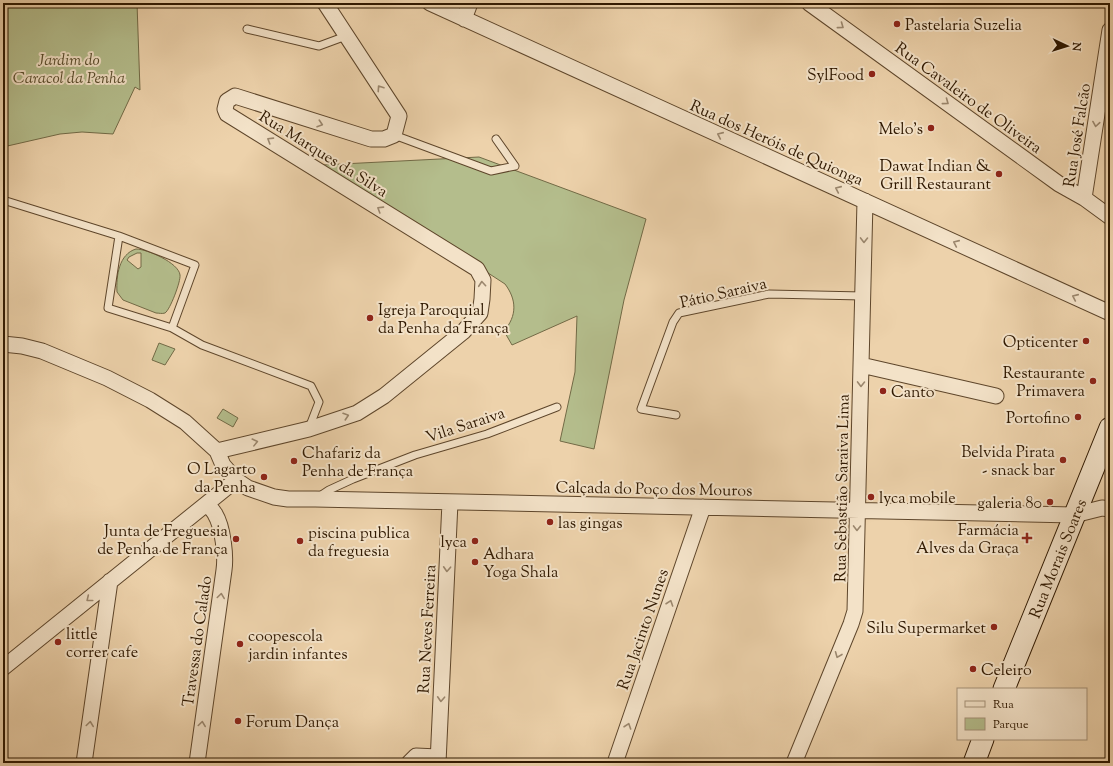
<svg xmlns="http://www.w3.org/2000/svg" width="1113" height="766" font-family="'Sorts Mill Goudy',serif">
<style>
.green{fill:#b4bd8c;stroke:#726a46;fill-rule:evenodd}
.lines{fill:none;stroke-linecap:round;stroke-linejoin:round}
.service-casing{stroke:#5e462b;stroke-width:9}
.minor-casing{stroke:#5e462b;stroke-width:17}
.secondary-casing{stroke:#2f1800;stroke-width:23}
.service{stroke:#f3e2c8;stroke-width:7}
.minor{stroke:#f3e2c8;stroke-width:15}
.secondary{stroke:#f3e2c8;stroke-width:21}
.oneway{stroke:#9b876e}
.poi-dot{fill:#8f2418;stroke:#f3e2c8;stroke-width:1.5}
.labels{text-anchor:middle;stroke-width:4;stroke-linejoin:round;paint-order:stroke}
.poi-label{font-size:16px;fill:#2f1800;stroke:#f3e2c8;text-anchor:end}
.park-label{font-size:16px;font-style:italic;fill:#574a2a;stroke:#f3e2c8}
.street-label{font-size:16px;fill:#2f1800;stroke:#f3e2c8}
</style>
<rect width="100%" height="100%" fill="#edd2ab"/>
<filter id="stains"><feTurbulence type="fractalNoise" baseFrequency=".005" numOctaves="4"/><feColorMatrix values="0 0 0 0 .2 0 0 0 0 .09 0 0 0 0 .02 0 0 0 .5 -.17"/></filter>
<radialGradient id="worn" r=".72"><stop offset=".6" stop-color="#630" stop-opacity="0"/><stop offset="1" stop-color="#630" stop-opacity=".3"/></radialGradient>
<path class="green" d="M 3,3 L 137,3 L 140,90 L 135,87 L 113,134 L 82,132 L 60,134 L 3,147 Z
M 479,157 L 646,219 L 624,300 L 594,449 L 560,441 L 575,372 L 577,316 L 512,345 L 504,331 C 517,316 517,300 505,284 L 322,165 Z
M 136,249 C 147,249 179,263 180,275 C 181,281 170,310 165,313 C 162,314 159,313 156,313 L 123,300 L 117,292 C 116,276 119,254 136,249 ZM 137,253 L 141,253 L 141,267 L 138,269 L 127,260 L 129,257 Z
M 159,343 L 175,349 L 165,365 L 152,360 Z
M 223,409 L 238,418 L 233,427 L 217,418 Z"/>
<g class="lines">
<g class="service-casing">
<path id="service" d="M 247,29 L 319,46 L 346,36
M 394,135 L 491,171 L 515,166 L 496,139
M 3,200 L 119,236 L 108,308 L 172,328 L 202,345 L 311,386 L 319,402 L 309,428
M 119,236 L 195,265 L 172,328
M 676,415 L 641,409 L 673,322 L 679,313 L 769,294 L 863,296
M 320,496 L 329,490 L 353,479 L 415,455 L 487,434 L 557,407"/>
</g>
<g class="minor-casing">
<path id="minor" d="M 430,3 L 1110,313
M 809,3 L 1059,184 L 1084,198 L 1110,217
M 464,19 L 470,3
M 1084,198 L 1110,30
M 3,344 L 22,346 L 42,351 L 107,378 L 150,400 L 185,422 L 217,451 L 223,465 L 236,480 L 248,488 L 274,497 L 288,499 L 315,499 L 1074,515 L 1102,508 L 1110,509
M 861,365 L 996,396
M 217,451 L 309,429 L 357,413 L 384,396 L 463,332 L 480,313 L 482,299 L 483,280 L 477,269 L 227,114 L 225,109 L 227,101 L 235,96 L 371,139 L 384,139 L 394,135 L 399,116 L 325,3
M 3,668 L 236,480
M 84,763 L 110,581
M 197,763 L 224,570 C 226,556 223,527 215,514 C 213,510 209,507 207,504
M 409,763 L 416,756 L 438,757
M 438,763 L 450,502
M 615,763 L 703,507
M 794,763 L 851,624 L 855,611 L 865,201"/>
</g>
<g class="secondary-casing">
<g id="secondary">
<path id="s1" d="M 1004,689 L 1110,428"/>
<path d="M 974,763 L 983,739"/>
</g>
</g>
<use href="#service" class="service"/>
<use href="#minor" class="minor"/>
<use href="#secondary" class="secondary"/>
</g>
<defs><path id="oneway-chevron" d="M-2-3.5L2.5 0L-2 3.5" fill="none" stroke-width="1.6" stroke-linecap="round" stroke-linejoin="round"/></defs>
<g class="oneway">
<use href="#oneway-chevron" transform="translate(841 26) rotate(36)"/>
<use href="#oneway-chevron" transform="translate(380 88) rotate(-124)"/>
<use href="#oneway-chevron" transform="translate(946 102) rotate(36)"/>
<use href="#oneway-chevron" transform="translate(320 124) rotate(18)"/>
<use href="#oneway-chevron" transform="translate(1096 124) rotate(99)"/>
<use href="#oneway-chevron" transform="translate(720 135) rotate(-156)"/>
<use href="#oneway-chevron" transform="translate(270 140) rotate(-148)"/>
<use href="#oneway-chevron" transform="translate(838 189) rotate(-156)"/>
<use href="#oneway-chevron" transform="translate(380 209) rotate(-148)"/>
<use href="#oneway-chevron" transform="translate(864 240) rotate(91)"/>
<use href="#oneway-chevron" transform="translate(956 243) rotate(-156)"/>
<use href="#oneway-chevron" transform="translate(482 284) rotate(-95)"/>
<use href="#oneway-chevron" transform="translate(1075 297) rotate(-156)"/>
<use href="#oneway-chevron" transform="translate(861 384) rotate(91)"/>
<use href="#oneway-chevron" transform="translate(346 416) rotate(-18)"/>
<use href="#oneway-chevron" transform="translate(255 442) rotate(-14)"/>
<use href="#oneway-chevron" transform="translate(857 528) rotate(91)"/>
<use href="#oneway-chevron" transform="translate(447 569) rotate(93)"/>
<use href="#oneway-chevron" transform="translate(221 596) rotate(-82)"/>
<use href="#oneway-chevron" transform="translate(89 599) rotate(141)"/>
<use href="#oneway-chevron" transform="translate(670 603) rotate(-71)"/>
<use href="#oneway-chevron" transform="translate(838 655) rotate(112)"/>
<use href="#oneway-chevron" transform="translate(441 699) rotate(93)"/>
<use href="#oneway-chevron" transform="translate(90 724) rotate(-82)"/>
<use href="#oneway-chevron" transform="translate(202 724) rotate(-82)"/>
<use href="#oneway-chevron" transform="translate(628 726) rotate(-71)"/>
</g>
<g class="poi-dot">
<circle cx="897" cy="24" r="4"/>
<circle cx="872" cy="74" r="4"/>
<circle cx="931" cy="128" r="4"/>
<circle cx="999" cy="174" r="4"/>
<circle cx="370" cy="318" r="4"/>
<circle cx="1086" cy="341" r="4"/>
<circle cx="1093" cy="381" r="4"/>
<circle cx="883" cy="391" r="4"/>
<circle cx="1078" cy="417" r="4"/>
<circle cx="1063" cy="460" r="4"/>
<circle cx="294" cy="461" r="4"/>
<circle cx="264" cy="477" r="4"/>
<circle cx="871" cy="497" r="4"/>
<circle cx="1050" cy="502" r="4"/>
<circle cx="550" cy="522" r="4"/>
<path d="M1025 532h4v4h4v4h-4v4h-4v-4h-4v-4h4z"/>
<circle cx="236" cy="539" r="4"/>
<circle cx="300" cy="541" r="4"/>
<circle cx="475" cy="541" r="4"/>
<circle cx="475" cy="562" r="4"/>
<circle cx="994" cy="627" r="4"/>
<circle cx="58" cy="642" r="4"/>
<circle cx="240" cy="644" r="4"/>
<circle cx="973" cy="669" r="4"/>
<circle cx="238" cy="721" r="4"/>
</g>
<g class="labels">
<g class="poi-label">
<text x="905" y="30" text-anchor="start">Pastelaria Suzelia</text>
<text x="864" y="80">SylFood</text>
<text x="923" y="134">Melo's</text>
<text x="991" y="171">Dawat Indian &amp;<tspan x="991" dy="18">Grill Restaurant</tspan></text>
<text x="378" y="315" text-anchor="start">Igreja Paroquial<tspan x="378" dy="18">da Penha da França</tspan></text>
<text x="1078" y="347">Opticenter</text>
<text x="1085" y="378">Restaurante<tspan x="1085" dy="18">Primavera</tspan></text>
<text x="891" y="397" text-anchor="start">Canto</text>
<text x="1070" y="423">Portofino</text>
<text x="1055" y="457">Belvida Pirata<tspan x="1055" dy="18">- snack bar</tspan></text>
<text x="302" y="458" text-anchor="start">Chafariz da<tspan x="302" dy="18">Penha de França</tspan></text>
<text x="256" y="474">O Lagarto<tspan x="256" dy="18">da Penha</tspan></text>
<text x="879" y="503" text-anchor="start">lyca mobile</text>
<text x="1042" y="508">galeria 80</text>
<text x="558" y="528" text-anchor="start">las gingas</text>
<text x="1019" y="535">Farmácia<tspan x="1019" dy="18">Alves da Graça</tspan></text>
<text x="228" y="536">Junta de Freguesia<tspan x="228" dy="18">de Penha de França</tspan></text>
<text x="308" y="538" text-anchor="start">piscina publica<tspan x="308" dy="18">da freguesia</tspan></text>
<text x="467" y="547">lyca</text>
<text x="483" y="559" text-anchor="start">Adhara<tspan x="483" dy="18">Yoga Shala</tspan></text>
<text x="986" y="633">Silu Supermarket</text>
<text x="66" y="639" text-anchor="start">little<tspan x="66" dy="18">correr cafe</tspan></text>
<text x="248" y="641" text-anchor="start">coopescola<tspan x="248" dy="18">jardin infantes</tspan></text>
<text x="981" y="675" text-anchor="start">Celeiro</text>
<text x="246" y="727" text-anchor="start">Forum Dança</text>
</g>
<g class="park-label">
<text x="69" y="65">Jardim do<tspan x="69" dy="18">Caracol da Penha</tspan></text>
</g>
<g class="street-label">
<text transform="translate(969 97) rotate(36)" y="6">Rua Cavaleiro de Oliveira</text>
<text transform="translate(1076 135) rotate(-81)" y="6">Rua José Falcão</text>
<text transform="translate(777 142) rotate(24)" y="6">Rua dos Heróis de Quionga</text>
<text transform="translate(324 153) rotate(32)" y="6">Rua Marques da Silva</text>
<text transform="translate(723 292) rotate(-13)" y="6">Pátio Saraiva</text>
<text transform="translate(465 424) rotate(-18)" y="6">Vila Saraiva</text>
<text transform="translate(654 488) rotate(1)" y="6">Calçada do Poço dos Mouros</text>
<text transform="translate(841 488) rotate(-89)" y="6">Rua Sebastião Saraiva Lima</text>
<text dy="6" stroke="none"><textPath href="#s1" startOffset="141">Rua Morais Soares</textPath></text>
<text transform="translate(426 629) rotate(-87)" y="6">Rua Neves Ferreira</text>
<text transform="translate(642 629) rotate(-71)" y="6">Rua Jacinto Nunes</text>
<text transform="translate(196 641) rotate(-82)" y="6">Travessa do Calado</text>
</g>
</g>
<rect width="1113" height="766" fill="none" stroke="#edd2ab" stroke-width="16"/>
<rect x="4" y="4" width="1105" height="758" fill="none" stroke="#2f1800" stroke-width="2"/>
<rect x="8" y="8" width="1097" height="750" fill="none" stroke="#2f1800"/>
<rect x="957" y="688" width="130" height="52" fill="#f3e2c8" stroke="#a59178"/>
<rect x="965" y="701" width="20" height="6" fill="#f3e2c8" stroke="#a59178"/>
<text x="993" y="708" font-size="12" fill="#2f1800">Rua</text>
<rect x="965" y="718" width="20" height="12" fill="#b4bd8c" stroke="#a59178"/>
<text x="993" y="728" font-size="12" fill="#2f1800">Parque</text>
<g transform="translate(1067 46) rotate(94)" stroke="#f3e2c8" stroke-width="3" paint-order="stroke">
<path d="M0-3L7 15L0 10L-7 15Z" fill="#2f1800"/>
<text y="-6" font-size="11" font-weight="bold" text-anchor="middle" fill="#2f1800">N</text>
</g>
<rect width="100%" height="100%" filter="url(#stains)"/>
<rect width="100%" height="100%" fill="url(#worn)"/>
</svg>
